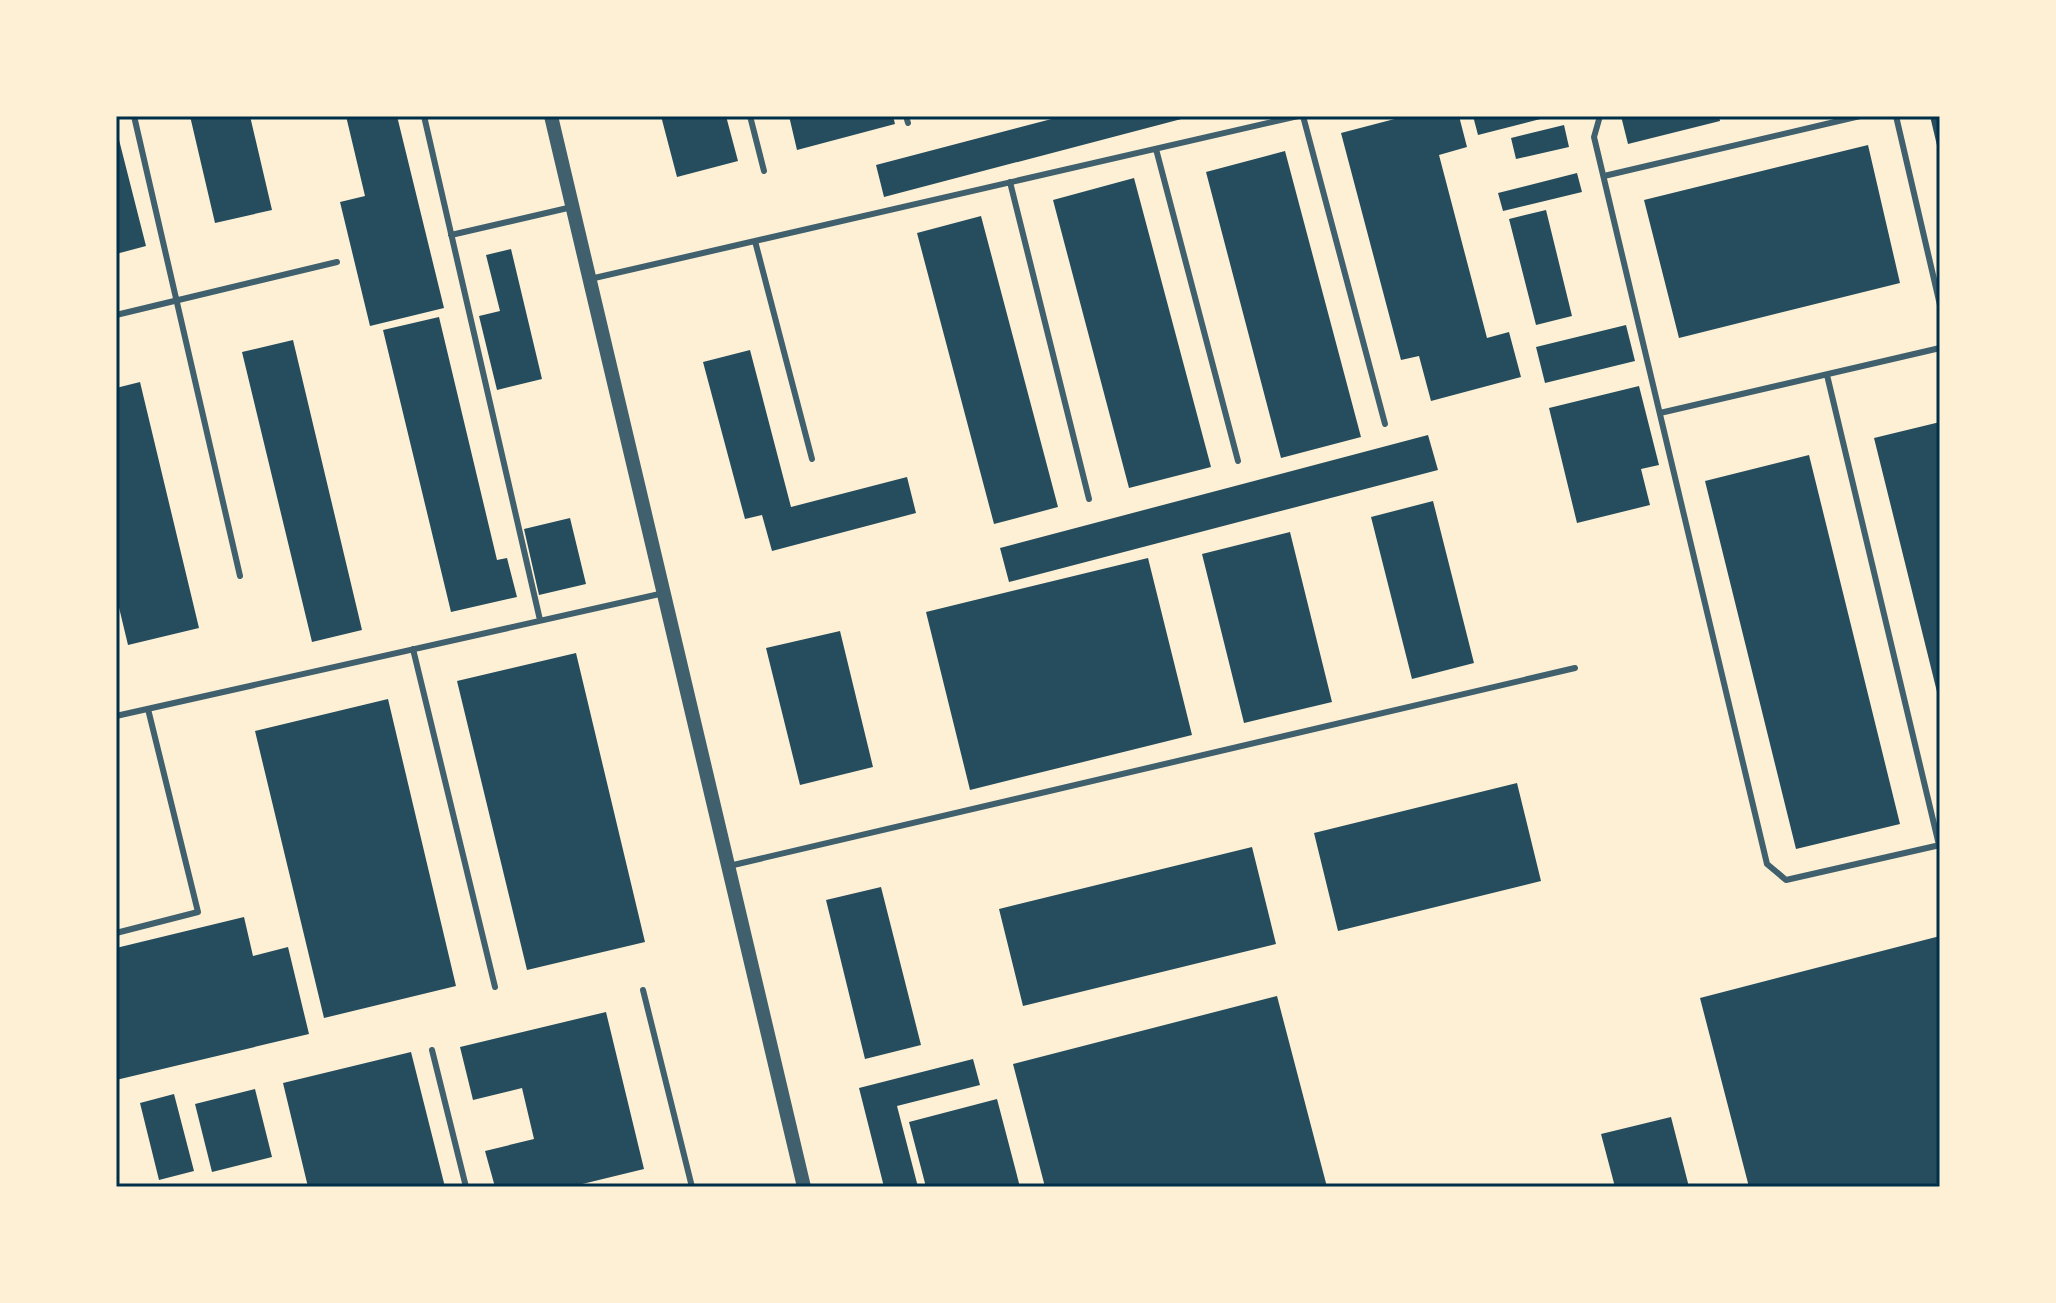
<svg xmlns="http://www.w3.org/2000/svg" width="2056" height="1303" font-family="'Varela Round',sans-serif">
<style>
.building{fill:#264d5e}
.lines{fill:none;stroke-linecap:round;stroke-linejoin:round}
.service{stroke:#3f606c;stroke-width:6}
.tertiary{stroke:#3f606c;stroke-width:14}
.neatline{fill:none;stroke:#003049;stroke-width:3}
</style>
<rect width="100%" height="100%" fill="#fdf0d5"/>
<path class="building" d="M 190,116 L 250,116 L 272,210 L 215,223 Z
M 346,116 L 397,116 L 444,308 L 370,326 L 340,202 L 365,196 Z
M 661,116 L 726,116 L 738,161 L 677,177 Z
M 789,116 L 893,116 L 895,124 L 797,150 Z
M 1063,116 L 1189,117 L 884,197 L 876,165 Z
M 1406,116 L 1459,116 L 1467,147 L 1439,155 L 1487,338 L 1509,332 L 1521,377 L 1431,401 L 1419,356 L 1401,360 L 1341,133 Z
M 1473,116 L 1548,116 L 1548,117 L 1478,135 Z
M 1621,116 L 1719,116 L 1720,121 L 1628,144 Z
M 1930,116 L 1940,116 L 1940,154 L 1939,154 Z
M 1564,125 L 1569,147 L 1516,159 L 1511,138 Z
M 116,128 L 146,246 L 116,254 Z
M 1868,145 L 1900,283 L 1679,338 L 1644,200 Z
M 1285,151 L 1361,437 L 1281,458 L 1206,172 Z
M 1577,173 L 1582,192 L 1503,211 L 1498,193 Z
M 1134,178 L 1211,467 L 1129,488 L 1053,200 Z
M 1546,210 L 1572,316 L 1536,325 L 1509,219 Z
M 981,216 L 1058,507 L 994,524 L 917,233 Z
M 511,249 L 542,379 L 497,390 L 479,316 L 500,311 L 486,255 Z
M 439,317 L 497,560 L 507,558 L 517,597 L 451,612 L 383,330 Z
M 1626,325 L 1635,361 L 1545,383 L 1536,347 Z
M 293,340 L 362,630 L 312,642 L 242,352 Z
M 750,350 L 791,507 L 907,477 L 916,513 L 772,551 L 762,515 L 745,519 L 703,362 Z
M 140,382 L 199,628 L 128,645 L 116,595 L 116,388 Z
M 1639,386 L 1659,465 L 1641,469 L 1650,505 L 1577,523 L 1549,408 Z
M 1940,422 L 1940,700 L 1939,700 L 1874,438 Z
M 1428,435 L 1438,470 L 1009,582 L 1000,548 Z
M 1809,455 L 1900,824 L 1796,849 L 1705,481 Z
M 1433,501 L 1474,663 L 1412,679 L 1371,517 Z
M 570,518 L 586,584 L 539,595 L 524,529 Z
M 1290,532 L 1332,702 L 1244,723 L 1202,554 Z
M 1148,558 L 1192,735 L 970,790 L 926,612 Z
M 840,631 L 873,767 L 800,785 L 766,648 Z
M 576,653 L 645,942 L 527,970 L 457,681 Z
M 388,699 L 456,986 L 324,1018 L 255,731 Z
M 1517,783 L 1541,881 L 1338,931 L 1314,833 Z
M 1252,847 L 1276,944 L 1023,1006 L 999,909 Z
M 881,887 L 921,1045 L 865,1059 L 826,900 Z
M 244,917 L 253,956 L 288,947 L 309,1034 L 116,1080 L 116,948 Z
M 1940,936 L 1940,1187 L 1749,1187 L 1700,998 Z
M 1277,996 L 1327,1187 L 1045,1187 L 1013,1064 Z
M 606,1012 L 644,1169 L 570,1187 L 495,1187 L 485,1151 L 534,1139 L 522,1088 L 473,1100 L 460,1047 Z
M 411,1052 L 445,1187 L 308,1187 L 283,1083 Z
M 973,1059 L 980,1085 L 897,1106 L 918,1187 L 884,1187 L 859,1088 Z
M 255,1089 L 272,1157 L 212,1172 L 195,1104 Z
M 174,1094 L 194,1171 L 159,1180 L 140,1103 Z
M 997,1099 L 1020,1187 L 926,1187 L 909,1122 Z
M 1671,1117 L 1689,1187 L 1615,1187 L 1601,1134 Z"/>
<g class="lines">
<path class="service" d="M 134,116 L 240,576
M 424,116 L 540,620
M 750,116 L 764,171
M 906,116 L 908,123
M 1303,116 L 1385,424
M 1600,116 L 1594,137 L 1767,864 L 1786,880 L 1940,845
M 1896,116 L 1940,305
M 1156,149 L 1238,461
M 1604,176 L 1860,116
M 1010,182 L 1089,499
M 451,235 L 572,207
M 755,241 L 812,459
M 590,279 L 1298,116
M 116,315 L 337,262
M 1827,375 L 1939,845
M 1660,413 L 1940,348
M 413,649 L 495,987
M 116,716 L 664,593
M 729,866 L 1575,668
M 116,933 L 198,912 L 148,709
M 643,990 L 692,1187
M 432,1050 L 466,1187"/>
<path class="tertiary" d="M 551,116 L 804,1187"/>
</g>
<rect width="2056" height="1303" fill="none" stroke="#fdf0d5" stroke-width="236"/>
<rect x="118" y="118" width="1820" height="1067" class="neatline"/>
</svg>
